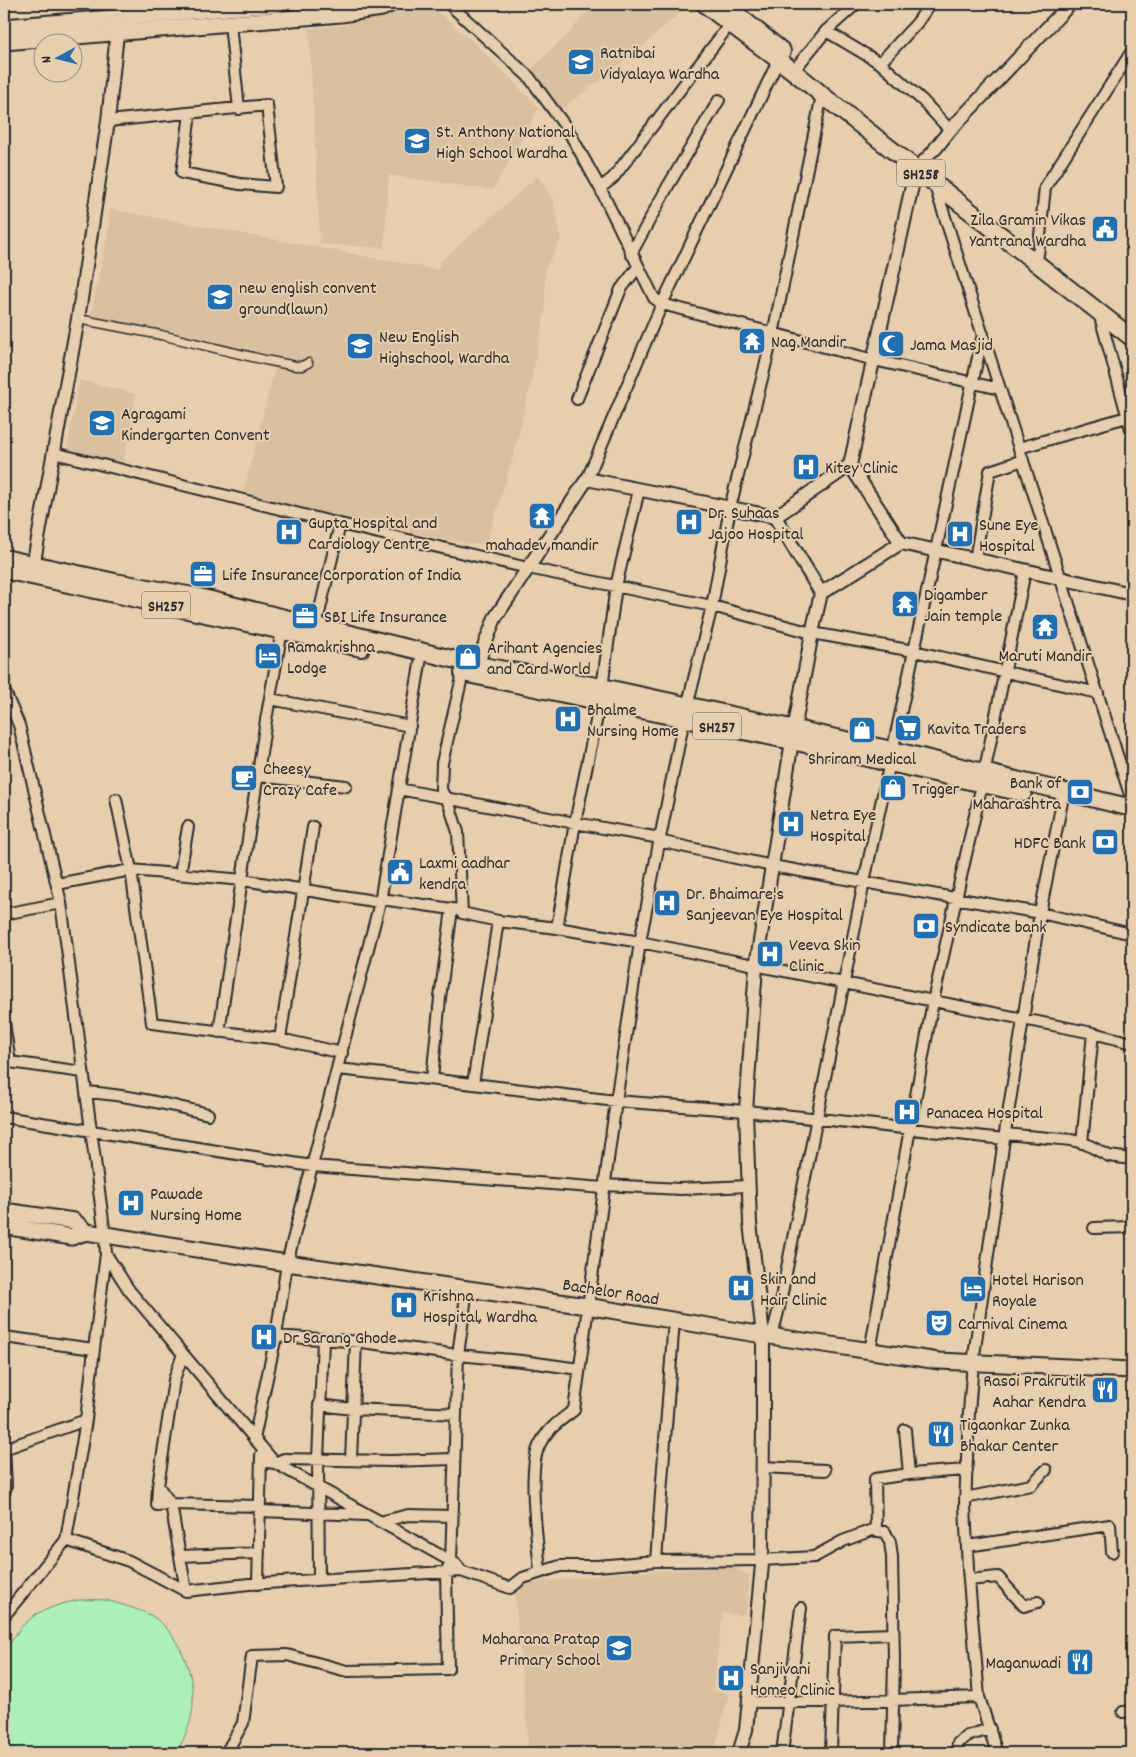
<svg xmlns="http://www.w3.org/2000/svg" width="1136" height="1757" font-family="Dekko,sans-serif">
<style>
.built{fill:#d8c0a0}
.green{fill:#acefb9;stroke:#6c8d72}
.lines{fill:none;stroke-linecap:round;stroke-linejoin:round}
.pedestrian-casing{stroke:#2b2b2b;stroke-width:11}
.minor-casing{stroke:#2b2b2b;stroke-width:14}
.tertiary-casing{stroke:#2b2b2b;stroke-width:16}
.secondary-casing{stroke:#2b2b2b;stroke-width:19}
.primary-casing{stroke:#2b2b2b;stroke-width:20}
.pedestrian{stroke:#e7ceaf;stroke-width:8}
.minor{stroke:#e7ceaf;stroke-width:10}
.tertiary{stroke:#e7ceaf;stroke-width:12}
.secondary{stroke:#e7ceaf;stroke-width:15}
.primary{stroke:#e7ceaf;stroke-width:16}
.labels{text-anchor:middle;stroke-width:4;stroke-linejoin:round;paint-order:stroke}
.shield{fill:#e7ceaf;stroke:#635c53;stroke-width:1}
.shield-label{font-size:16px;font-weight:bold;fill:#2b2b2b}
.poi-label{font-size:18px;fill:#2b2b2b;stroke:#e7ceaf;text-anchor:start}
.street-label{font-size:18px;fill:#2b2b2b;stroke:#e7ceaf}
</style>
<rect width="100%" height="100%" fill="#e7ceaf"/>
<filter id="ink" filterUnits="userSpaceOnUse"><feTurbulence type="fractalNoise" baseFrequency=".02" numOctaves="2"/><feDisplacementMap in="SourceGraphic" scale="10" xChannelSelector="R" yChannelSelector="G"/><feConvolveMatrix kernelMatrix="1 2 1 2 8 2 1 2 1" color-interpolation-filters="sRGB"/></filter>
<g filter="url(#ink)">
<path class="built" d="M 425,4 L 429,4 L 484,52 L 539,108 L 493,190 L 389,175 L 384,248 L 320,244 L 309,28 L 346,25 L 395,10 L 410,12 Z
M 594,4 L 677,4 L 684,9 L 636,52 L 557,113 L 528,72 L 567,35 Z
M 538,176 L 554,202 L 561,239 L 545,269 L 545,312 L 533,373 L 514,454 L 486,545 L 468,544 L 309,511 L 243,493 L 275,368 L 89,324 L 108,231 L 110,209 L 439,270 L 440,262 Z
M 79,380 L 136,394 L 123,466 L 67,451 Z
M 735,1567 L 749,1576 L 747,1606 L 743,1616 L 723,1613 L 713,1690 L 729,1694 L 714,1753 L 529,1753 L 515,1595 L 521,1584 L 618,1573 Z"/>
<path class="green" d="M 78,1600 C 87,1600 96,1599 105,1600 C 114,1602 144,1611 152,1616 C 182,1635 199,1684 191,1718 C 188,1730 182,1743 176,1753 L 16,1753 L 8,1742 L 4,1729 L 4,1652 L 21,1627 L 36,1614 L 58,1605 Z"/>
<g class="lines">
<g class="pedestrian-casing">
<path id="pedestrian" d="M 78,319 L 161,335 L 265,360 L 296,366 L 302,366 L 308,363"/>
</g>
<g class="minor-casing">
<path id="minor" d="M 133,4 L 134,21
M 449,4 L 529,77 L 568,130 L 600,188 L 654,298 L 662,304 L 778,61
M 230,24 L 239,109
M 826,31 L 880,63 L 922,100 L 950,130
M 880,63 L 917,23 L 930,4
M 799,64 L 826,31 L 856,4
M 108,121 L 267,105 L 276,187 L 240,184 L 182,173 L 190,114
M 916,168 L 935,149
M 935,186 L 1132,801
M 600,188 L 613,178 L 730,24
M 631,254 L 668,186 L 719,100
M 1038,255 L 1045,187 L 1132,51
M 1099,313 L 1132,433
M 577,399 L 621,289 L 638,267
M 1019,448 L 1127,417
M 54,453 L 340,524 L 528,568 L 712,606 L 812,633 L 914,651 L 983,334
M 587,479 L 662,304 L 874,360 L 1000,389
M 639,490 L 616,586 L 600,702 L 575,823 L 557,928 L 498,921 L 473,1084 L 616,1101 L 746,1111 L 1004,1139 L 1040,913 L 1062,802
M 975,560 L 990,471 L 1023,460
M 316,626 L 340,524
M 422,652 L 380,902 L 287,1263 L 276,1336 L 362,1342 L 458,1355 L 522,1361 L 579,1369
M 463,673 L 442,763 L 441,790 L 449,804 L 458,832 L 462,913 L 498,921
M 4,690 L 19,725 L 61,903 L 105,1236 L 106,1254 L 129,1290 L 275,1463 L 456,1564 L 461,1571
M 270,699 L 410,726
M 258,776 L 346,786
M 399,789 L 575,823 L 660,838
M 116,799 L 131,870 L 152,1023 L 280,1039 L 342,1053
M 659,841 L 772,866 L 1040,913 L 1132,934
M 180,874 L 188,827
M 57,884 L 131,870 L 243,880 L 380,902
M 381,899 L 459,910
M 4,914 L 61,903
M 557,928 L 640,942 L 1093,1033 L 1132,1043
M 4,1023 L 10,1062 L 83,1072
M 219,1032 L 266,720 L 282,630
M 280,1039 L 313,827
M 338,1069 L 473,1084
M 432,1079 L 440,998 L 452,909
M 86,1092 C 128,1095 167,1104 208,1114
M 4,1117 L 312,1166 L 604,1188
M 1005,1134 L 1072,1140 L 1086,1144 L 1109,1156 L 1132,1159
M 1082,1143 L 1093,1033
M 605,1185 L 680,1189 L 749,1186
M 1094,1228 L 1132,1227
M 772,1336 L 779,1308 L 864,882 L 914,651 L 1098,693
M 4,1337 L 94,1349 L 106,1254
M 870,1351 L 933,1001 L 982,784 L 1025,571
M 183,1354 L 174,1380 L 158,1486 L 157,1505 L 171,1504 L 186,1591 L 249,1584 L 461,1571 L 510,1588 L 523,1578 L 560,1566 L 597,1566 L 656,1561 L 674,1320
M 319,1405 L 353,1409 L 456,1414
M 905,1430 L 909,1474
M 254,1439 L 276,1336
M 4,1443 L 4,1449 L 86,1420
M 351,1459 L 356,1342
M 261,1461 L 275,1463 L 284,1459 L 391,1461 L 454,1459
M 762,1467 L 825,1470
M 158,1486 L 171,1504 L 260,1506
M 4,1493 L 6,1486 L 4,1449
M 965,1498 L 1031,1485 L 1046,1470
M 260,1511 L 366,1515
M 380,1522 L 408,1515 L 452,1516
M 876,1531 L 875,1479 L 909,1474 L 967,1470
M 66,1540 L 129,1561 L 186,1591
M 967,1546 L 1110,1525 L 1112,1552
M 180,1556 L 259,1553
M 656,1561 L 762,1560 L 814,1557 L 843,1541 L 872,1530 L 885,1532 L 890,1542 L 892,1557 L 894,1660 L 892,1753
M 540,1572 C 538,1542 527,1472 539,1446 C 546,1430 561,1420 574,1410 L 616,1101 L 640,942 L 660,838 L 684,719 L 712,606 L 730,508 L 773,334 L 822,95
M 319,1580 L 318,1459 L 323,1340
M 969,1580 L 998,1577 L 1024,1606 L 1038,1602
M 258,1584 L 261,1455
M 4,1616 L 66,1540 L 86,1420 L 94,1349
M 749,1702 L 833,1702 L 979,1697
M 1123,1712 L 1132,1711
M 226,1753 L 243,1723 L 252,1656 L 287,1655 L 347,1671 L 448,1669 L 446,1572 L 451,1561 L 458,1355 L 467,1289
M 782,1753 L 801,1608
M 831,1753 L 835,1636 L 893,1634
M 957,1753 L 958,1743 L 967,1736 L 990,1729
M 997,1753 L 979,1697 L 968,1569 L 965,1505 L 969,1412 L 973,1363 L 1004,1139"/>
</g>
<g class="tertiary-casing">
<path id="tertiary" d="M 935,149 L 950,130 L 1070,4
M 901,543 L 850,465 L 916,168
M 32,572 L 78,319 L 108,121 L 118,24
M 821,593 L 901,543 L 1132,594
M 477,665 L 495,618 L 587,479 L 775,517 L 850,465
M 739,1753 L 746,1730 L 762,1565 L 763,1415 L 763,1335 L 750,1223 L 746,1111 L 756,966 L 792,741 L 812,633 L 821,593 L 775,517"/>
</g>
<g class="secondary-casing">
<path id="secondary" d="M 4,27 L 278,4
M 4,42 L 341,14 L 382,8 L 390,4
M 4,1211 L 74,1221 L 86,1232
M 4,1226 L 72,1237 L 86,1232 L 287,1263 L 580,1305 L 763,1335 L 939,1361 L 1132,1370"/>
</g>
<g class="primary-casing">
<path id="primary" d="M 705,4 C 743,35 785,62 822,95 L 1132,338
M 724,4 L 782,51
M 4,558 L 115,582 L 199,597 L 477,665 L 602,687 L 892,750 L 1132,808
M 4,570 L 361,648
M 463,673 L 792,741 L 1023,793"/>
</g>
<use href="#pedestrian" class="pedestrian"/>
<use href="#minor" class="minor"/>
<use href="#tertiary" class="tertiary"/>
<use href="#secondary" class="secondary"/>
<use href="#primary" class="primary"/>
</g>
</g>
<defs>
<g id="school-square" transform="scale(1.4375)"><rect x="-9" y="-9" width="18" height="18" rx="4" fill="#1f6fb2" stroke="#e7ceaf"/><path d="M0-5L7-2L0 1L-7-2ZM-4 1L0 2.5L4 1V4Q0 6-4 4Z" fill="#fff"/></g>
<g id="civic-square" transform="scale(1.4375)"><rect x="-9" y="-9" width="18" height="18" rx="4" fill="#1f6fb2" stroke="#e7ceaf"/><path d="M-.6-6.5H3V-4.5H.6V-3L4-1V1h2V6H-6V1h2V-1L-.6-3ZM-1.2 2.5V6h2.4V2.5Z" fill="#fff"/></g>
<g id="temple-square" transform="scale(1.4375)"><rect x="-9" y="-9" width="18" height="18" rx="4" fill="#1f6fb2" stroke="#e7ceaf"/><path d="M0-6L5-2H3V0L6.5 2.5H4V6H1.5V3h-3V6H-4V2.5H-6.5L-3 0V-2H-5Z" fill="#fff"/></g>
<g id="mosque-square" transform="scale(1.4375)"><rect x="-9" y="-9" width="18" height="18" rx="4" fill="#1f6fb2" stroke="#e7ceaf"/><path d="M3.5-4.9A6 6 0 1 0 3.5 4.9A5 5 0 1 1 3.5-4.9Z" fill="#fff"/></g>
<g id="hospital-square" transform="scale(1.4375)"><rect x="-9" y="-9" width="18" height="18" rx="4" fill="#1f6fb2" stroke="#e7ceaf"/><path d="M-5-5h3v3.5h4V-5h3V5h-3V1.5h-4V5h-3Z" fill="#fff"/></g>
<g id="office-square" transform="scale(1.4375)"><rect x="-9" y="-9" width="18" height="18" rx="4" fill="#1f6fb2" stroke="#e7ceaf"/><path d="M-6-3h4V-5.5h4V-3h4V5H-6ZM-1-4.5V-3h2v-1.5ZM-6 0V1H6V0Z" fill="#fff"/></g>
<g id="hotel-square" transform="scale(1.4375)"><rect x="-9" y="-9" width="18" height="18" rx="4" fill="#1f6fb2" stroke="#e7ceaf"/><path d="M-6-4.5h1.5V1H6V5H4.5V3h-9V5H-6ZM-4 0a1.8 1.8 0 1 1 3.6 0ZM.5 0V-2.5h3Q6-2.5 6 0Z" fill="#fff"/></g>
<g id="shop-square" transform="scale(1.4375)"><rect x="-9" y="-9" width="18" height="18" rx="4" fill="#1f6fb2" stroke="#e7ceaf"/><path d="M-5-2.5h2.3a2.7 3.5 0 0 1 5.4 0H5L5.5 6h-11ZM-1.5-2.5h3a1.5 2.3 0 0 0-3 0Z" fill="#fff"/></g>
<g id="supermarket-square" transform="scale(1.4375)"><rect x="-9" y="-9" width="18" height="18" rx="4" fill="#1f6fb2" stroke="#e7ceaf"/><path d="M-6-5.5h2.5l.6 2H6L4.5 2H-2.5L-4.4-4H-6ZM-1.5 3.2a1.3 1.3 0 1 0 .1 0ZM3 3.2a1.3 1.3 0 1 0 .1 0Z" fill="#fff"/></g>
<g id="cafe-square" transform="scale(1.4375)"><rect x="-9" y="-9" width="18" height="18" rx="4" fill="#1f6fb2" stroke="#e7ceaf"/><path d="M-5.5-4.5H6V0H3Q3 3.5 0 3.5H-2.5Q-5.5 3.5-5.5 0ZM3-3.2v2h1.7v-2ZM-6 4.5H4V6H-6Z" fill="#fff"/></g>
<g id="bank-square" transform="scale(1.4375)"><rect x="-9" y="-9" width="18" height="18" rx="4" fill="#1f6fb2" stroke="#e7ceaf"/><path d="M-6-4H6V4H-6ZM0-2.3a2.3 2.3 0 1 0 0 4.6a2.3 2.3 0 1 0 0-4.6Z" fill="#fff"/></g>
<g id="theatre-square" transform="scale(1.4375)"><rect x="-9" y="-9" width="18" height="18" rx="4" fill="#1f6fb2" stroke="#e7ceaf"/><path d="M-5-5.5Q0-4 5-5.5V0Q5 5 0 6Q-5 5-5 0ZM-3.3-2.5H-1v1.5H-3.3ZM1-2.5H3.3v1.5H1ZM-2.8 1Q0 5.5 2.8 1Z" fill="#fff"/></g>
<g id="restaurant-square" transform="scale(1.4375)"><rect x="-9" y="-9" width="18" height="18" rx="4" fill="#1f6fb2" stroke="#e7ceaf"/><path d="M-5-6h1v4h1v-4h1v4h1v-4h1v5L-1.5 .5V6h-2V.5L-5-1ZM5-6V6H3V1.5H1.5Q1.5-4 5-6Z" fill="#fff"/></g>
</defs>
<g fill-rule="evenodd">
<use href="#school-square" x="581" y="62"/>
<use href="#school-square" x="417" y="141"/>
<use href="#civic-square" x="1105" y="229"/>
<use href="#school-square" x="220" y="297"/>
<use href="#temple-square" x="752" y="341"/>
<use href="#mosque-square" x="891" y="344"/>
<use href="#school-square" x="360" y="346"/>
<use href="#school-square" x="102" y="423"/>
<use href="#hospital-square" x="806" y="467"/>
<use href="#temple-square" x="542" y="516"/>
<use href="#hospital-square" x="689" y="522"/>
<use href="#hospital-square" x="289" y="532"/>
<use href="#hospital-square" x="960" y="534"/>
<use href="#office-square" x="203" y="574"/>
<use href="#temple-square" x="905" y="604"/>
<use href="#office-square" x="305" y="616"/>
<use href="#temple-square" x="1045" y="627"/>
<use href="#hotel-square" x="268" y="656"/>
<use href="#shop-square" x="468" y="657"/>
<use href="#hospital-square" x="568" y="719"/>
<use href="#supermarket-square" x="908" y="728"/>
<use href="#shop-square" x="862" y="730"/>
<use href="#cafe-square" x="244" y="778"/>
<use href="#shop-square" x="893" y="788"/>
<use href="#bank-square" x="1080" y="792"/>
<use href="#hospital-square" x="791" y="824"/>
<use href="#bank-square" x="1105" y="842"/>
<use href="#civic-square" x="400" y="872"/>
<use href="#hospital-square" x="667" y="903"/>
<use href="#bank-square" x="926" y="926"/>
<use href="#hospital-square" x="770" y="954"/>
<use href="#hospital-square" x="907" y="1112"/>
<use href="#hospital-square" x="131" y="1203"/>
<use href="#hospital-square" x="741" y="1288"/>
<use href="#hotel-square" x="973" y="1289"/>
<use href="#hospital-square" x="404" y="1305"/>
<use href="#theatre-square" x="939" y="1323"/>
<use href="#hospital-square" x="264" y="1337"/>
<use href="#restaurant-square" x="1105" y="1390"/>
<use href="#restaurant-square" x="941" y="1434"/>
<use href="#school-square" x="619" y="1648"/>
<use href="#restaurant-square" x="1080" y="1662"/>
<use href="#hospital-square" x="731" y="1678"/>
</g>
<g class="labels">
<g class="shield">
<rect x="897" y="159.5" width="48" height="27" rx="4"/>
<rect x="142" y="591.5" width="48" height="27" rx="4"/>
<rect x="693" y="712.5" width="48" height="27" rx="4"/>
</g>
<g class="shield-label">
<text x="921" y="179">SH258</text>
<text x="166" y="611">SH257</text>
<text x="717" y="732">SH257</text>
</g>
<g class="poi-label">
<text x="600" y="58">Ratnibai<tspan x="600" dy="21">Vidyalaya Wardha</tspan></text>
<text x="436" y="137">St. Anthony National<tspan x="436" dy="21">High School Wardha</tspan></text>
<text x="1086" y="225" text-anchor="end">Zila Gramin Vikas<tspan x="1086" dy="21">Yantrana Wardha</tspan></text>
<text x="239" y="293">new english convent<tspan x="239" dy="21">ground(lawn)</tspan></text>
<text x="379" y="342">New English<tspan x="379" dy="21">Highschool, Wardha</tspan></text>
<text x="771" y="347">Nag Mandir</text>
<text x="910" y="350">Jama Masjid</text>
<text x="121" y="419">Agragami<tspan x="121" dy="21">Kindergarten Convent</tspan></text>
<text x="825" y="473">Kitey Clinic</text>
<text x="708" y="518">Dr. Suhaas<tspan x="708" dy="21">Jajoo Hospital</tspan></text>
<text x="308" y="528">Gupta Hospital and<tspan x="308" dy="21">Cardiology Centre</tspan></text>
<text x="979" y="530">Sune Eye<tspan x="979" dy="21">Hospital</tspan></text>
<text x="542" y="550" text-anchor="middle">mahadev mandir</text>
<text x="222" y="580">Life Insurance Corporation of India</text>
<text x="924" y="600">Digamber<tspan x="924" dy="21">Jain temple</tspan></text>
<text x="324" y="622">SBI Life Insurance</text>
<text x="287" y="652">Ramakrishna<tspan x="287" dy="21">Lodge</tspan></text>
<text x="487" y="653">Arihant Agencies<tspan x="487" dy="21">and Card World</tspan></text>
<text x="1045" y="661" text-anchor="middle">Maruti Mandir</text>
<text x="587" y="715">Bhalme<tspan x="587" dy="21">Nursing Home</tspan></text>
<text x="927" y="734">Kavita Traders</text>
<text x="862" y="764" text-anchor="middle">Shriram Medical</text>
<text x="263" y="774">Cheesy<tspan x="263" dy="21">Crazy Cafe</tspan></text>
<text x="1061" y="788" text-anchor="end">Bank of<tspan x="1061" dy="21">Maharashtra</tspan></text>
<text x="912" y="794">Trigger</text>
<text x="810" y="820">Netra Eye<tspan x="810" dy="21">Hospital</tspan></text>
<text x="1086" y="848" text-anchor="end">HDFC Bank</text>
<text x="419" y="868">Laxmi aadhar<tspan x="419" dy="21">kendra</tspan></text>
<text x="686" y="899">Dr. Bhaimare's<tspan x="686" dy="21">Sanjeevan Eye Hospital</tspan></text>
<text x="945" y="932">Syndicate bank</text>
<text x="789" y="950">Veeva Skin<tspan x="789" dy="21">Clinic</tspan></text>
<text x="926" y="1118">Panacea Hospital</text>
<text x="150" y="1199">Pawade<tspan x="150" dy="21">Nursing Home</tspan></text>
<text x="760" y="1284">Skin and<tspan x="760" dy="21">Hair Clinic</tspan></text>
<text x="992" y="1285">Hotel Harison<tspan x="992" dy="21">Royale</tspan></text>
<text x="423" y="1301">Krishna<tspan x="423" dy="21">Hospital, Wardha</tspan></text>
<text x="958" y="1329">Carnival Cinema</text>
<text x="283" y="1343">Dr Sarang Ghode</text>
<text x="1086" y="1386" text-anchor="end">Rasoi Prakrutik<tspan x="1086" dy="21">Aahar Kendra</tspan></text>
<text x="960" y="1430">Tigaonkar Zunka<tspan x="960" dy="21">Bhakar Center</tspan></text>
<text x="600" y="1644" text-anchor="end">Maharana Pratap<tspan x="600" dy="21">Primary School</tspan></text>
<text x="1061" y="1668" text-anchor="end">Maganwadi</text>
<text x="750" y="1674">Sanjivani<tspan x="750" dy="21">Homeo Clinic</tspan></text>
</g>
<g class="street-label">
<text transform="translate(611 1291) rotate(9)" y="6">Bachelor Road</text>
</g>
</g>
<rect width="1136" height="1757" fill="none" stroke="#e7ceaf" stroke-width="20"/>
<rect x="10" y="10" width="1116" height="1737" fill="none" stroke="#2b2b2b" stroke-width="2" filter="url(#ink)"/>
<g transform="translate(58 58) rotate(263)"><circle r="24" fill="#e7ceaf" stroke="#9c8d7a"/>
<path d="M0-4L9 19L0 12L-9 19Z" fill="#1f6fb2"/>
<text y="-8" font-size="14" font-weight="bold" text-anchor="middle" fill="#2b2b2b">N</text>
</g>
</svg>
